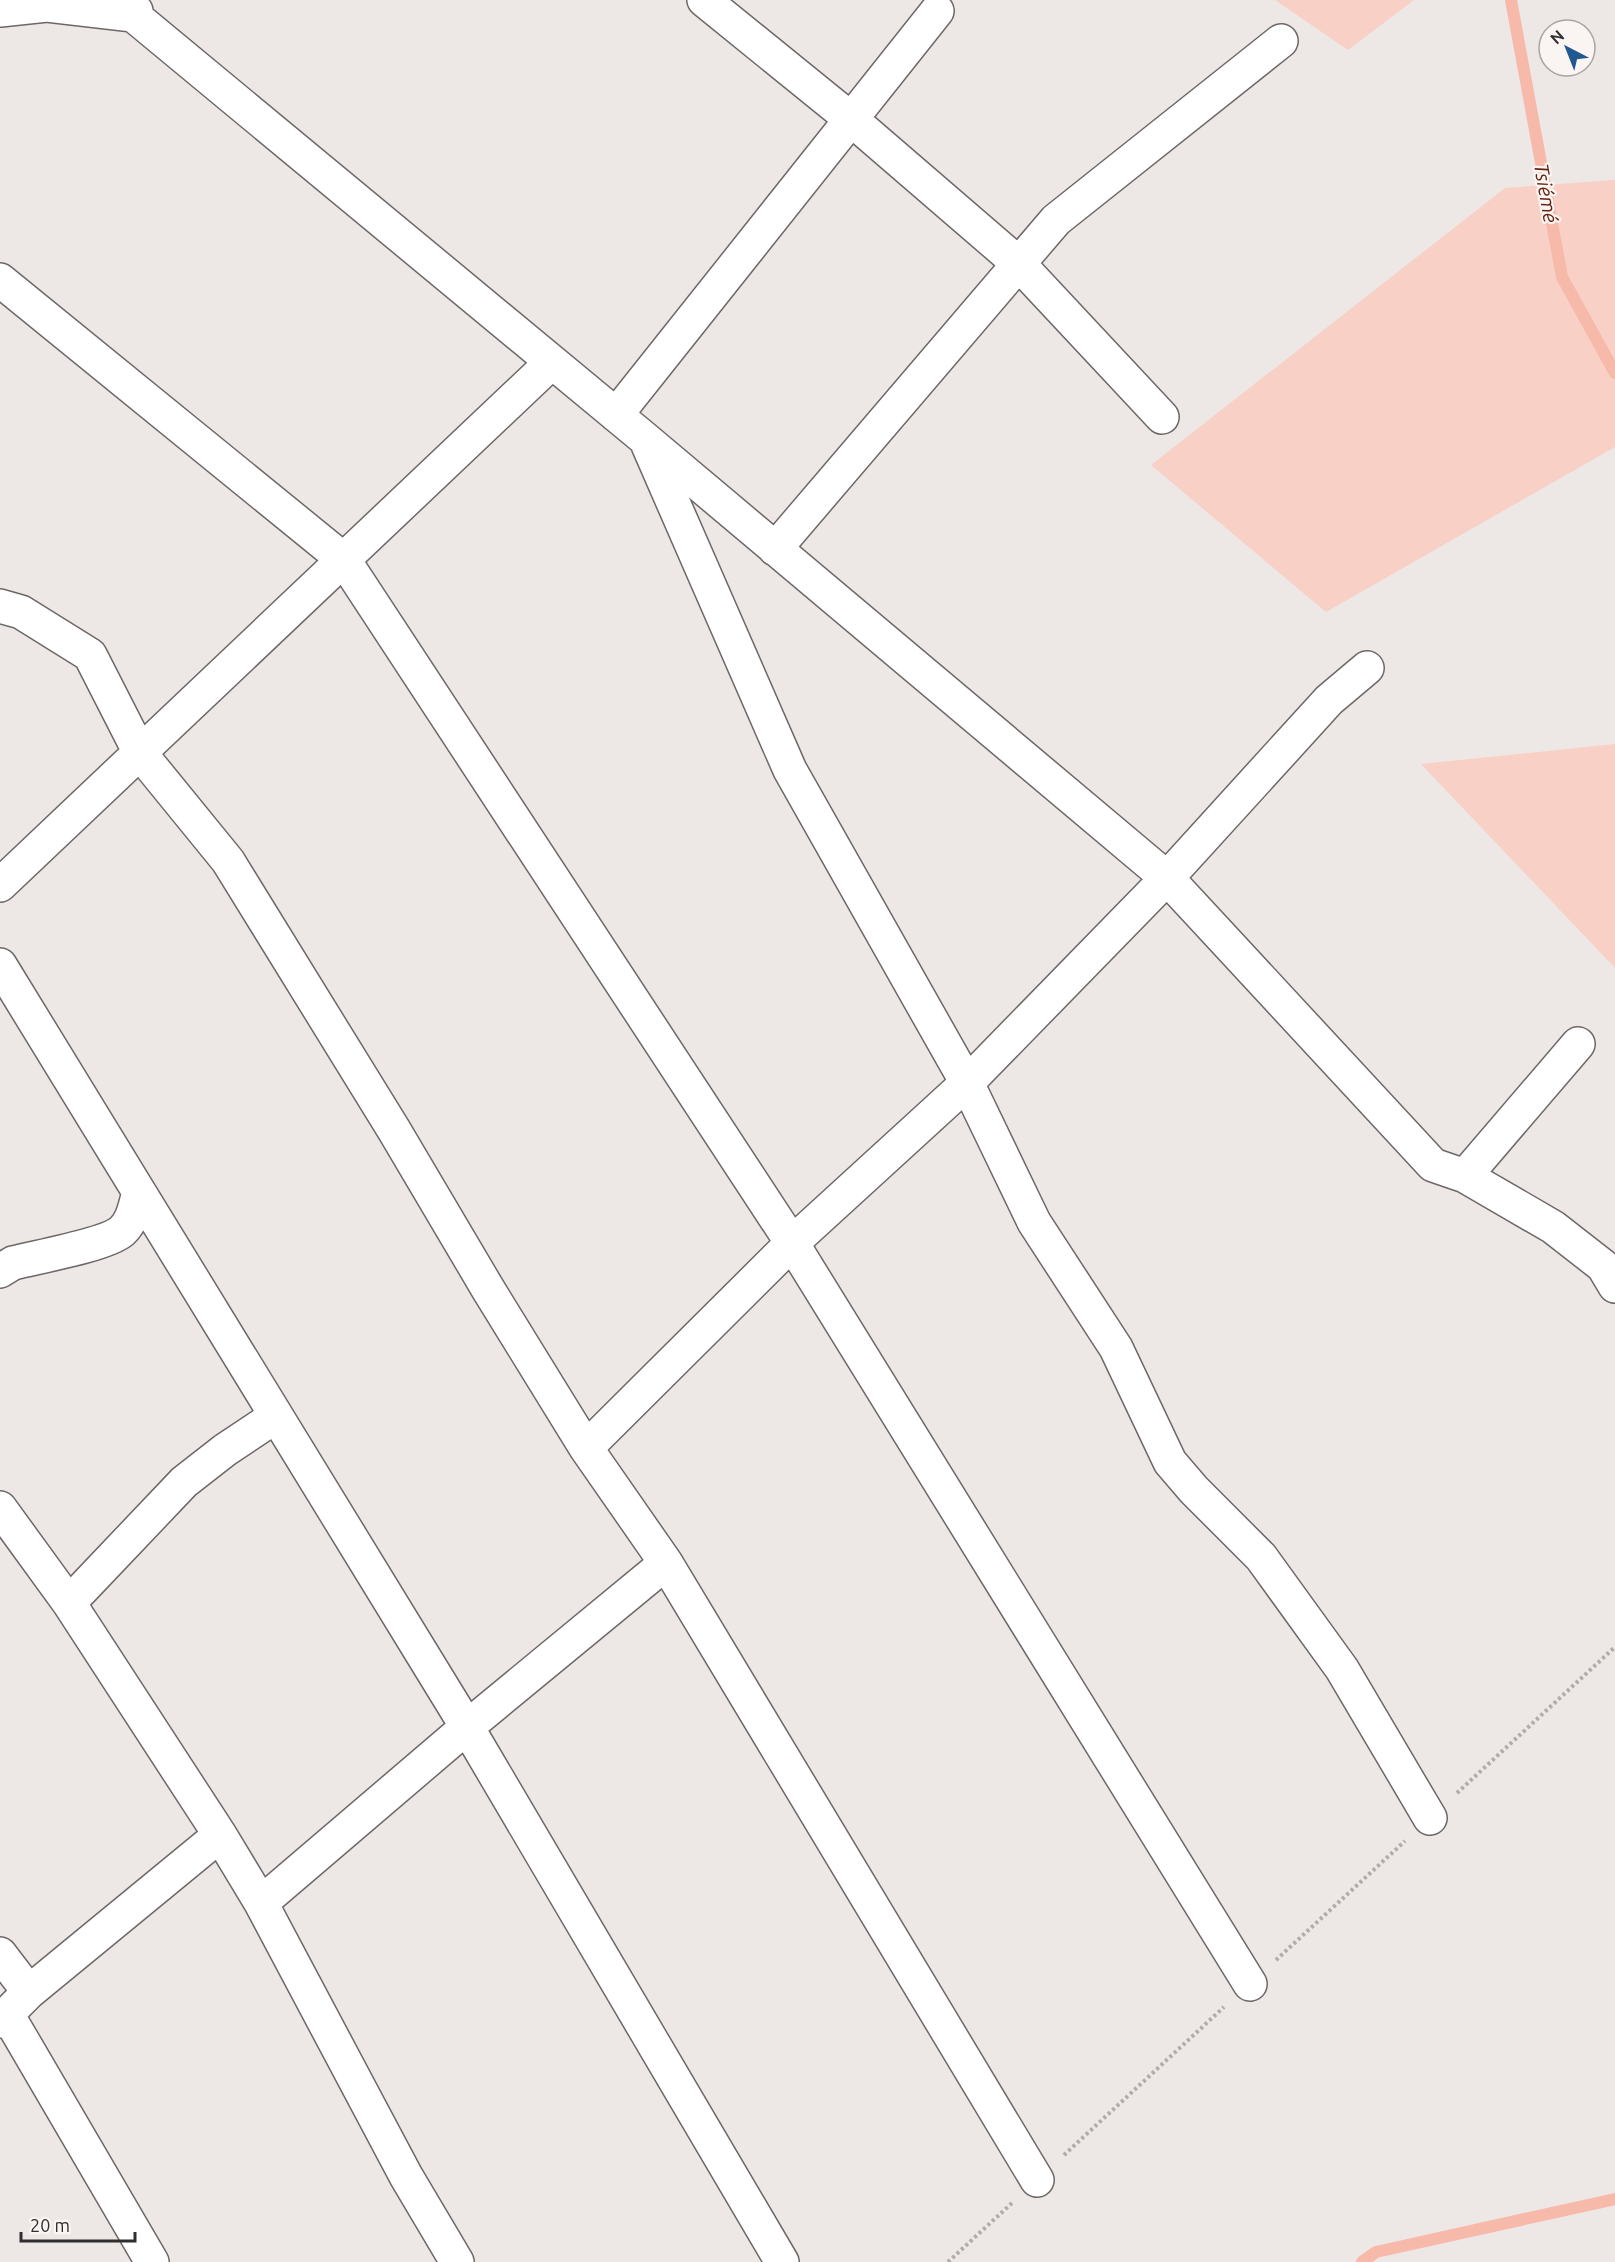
<svg xmlns="http://www.w3.org/2000/svg" width="1615" height="2262" font-family="Ubuntu,sans-serif">
<style>
.green{fill:#f8d0c5}
.lines{fill:none;stroke-linecap:round;stroke-linejoin:round}
.stream{stroke:#f7b9a9;stroke-width:12}
.minor-casing{stroke:#6d6867;stroke-width:36}
.path{stroke:#b1acab;stroke-width:4;stroke-dasharray:3 3;stroke-linecap:butt}
.minor{stroke:#fff;stroke-width:33}
.labels{text-anchor:middle;stroke-width:4.5;stroke-linejoin:round;paint-order:stroke}
.water-label{font-size:20px;font-style:italic;fill:#641e0c;stroke:#faf5f3}
</style>
<rect width="100%" height="100%" fill="#ede7e6"/>
<path class="green" d="M 1275,0 L 1414,0 L 1348,50 Z
M 1615,180 L 1615,447 L 1326,612 L 1151,465 L 1505,188 Z
M 1615,744 L 1615,968 L 1421,764 Z"/>
<g class="lines">
<path class="stream" d="M 1511,0 L 1562,277 L 1615,373
M 1362,2262 L 1376,2252 L 1615,2199"/>
<g class="minor-casing">
<path id="minor" d="M 115,0 L 644,438 L 1167,878 L 1433,1165 L 1465,1176 L 1553,1227 L 1603,1266 L 1615,1286
M 704,0 L 852,120 L 1019,264 L 1162,417
M 0,10 L 47,5 L 133,15 L 136,11
M 0,280 L 344,560 L 792,1243 L 1250,1984
M 616,415 L 937,11
M 648,445 L 790,770 L 967,1083 L 1034,1222 L 1116,1348 L 1170,1462 L 1194,1490 L 1261,1557 L 1342,1669 L 1430,1818
M 775,549 L 1056,220 L 1281,41
M 0,606 L 21,612 L 90,655 L 140,753 L 228,861 L 394,1130 L 488,1289 L 586,1448 L 666,1563 L 1037,2180
M 0,885 L 552,362
M 0,965 L 467,1727 L 782,2262
M 1465,1176 L 1578,1044
M 0,1271 L 13,1263 C 36,1257 106,1245 122,1231 C 133,1221 135,1206 139,1192
M 586,1448 L 792,1243 L 967,1083 L 1167,878 L 1329,700 L 1367,668
M 0,1508 L 69,1603 L 220,1835 L 261,1903 L 406,2176 L 457,2262
M 69,1603 L 184,1482 L 225,1450 L 276,1416
M 261,1903 L 467,1727 L 666,1563
M 0,1954 L 29,1992
M 7,2014 L 152,2262
M 0,2021 L 29,1992 L 220,1835"/>
</g>
<path class="path" d="M 1457,1793 L 1615,1647
M 1276,1960 L 1405,1841
M 1064,2155 L 1224,2007
M 948,2262 L 1012,2203"/>
<use href="#minor" class="minor"/>
</g>
<g class="labels">
<g class="water-label">
<text transform="translate(1546 193) rotate(80)" y="7">Tsiémé</text>
</g>
</g>
<g transform="translate(1567 48) rotate(318)"><circle r="28" fill="#faf5f3" stroke="#a9a5a4" stroke-width="1.5"/>
<path d="M0-4.5L10 22L0 15L-10 22Z" fill="#205890"/>
<text y="-9" font-size="16" font-weight="bold" text-anchor="middle" fill="#302e2e">N</text>
</g>
<path d="M21 2232v9h114v-9" fill="none" stroke="#302e2e" stroke-width="3"/>
<text x="30" y="2232" font-size="18" fill="#302e2e" stroke="#faf5f3" stroke-width="4.5" paint-order="stroke">20 m</text>
</svg>
